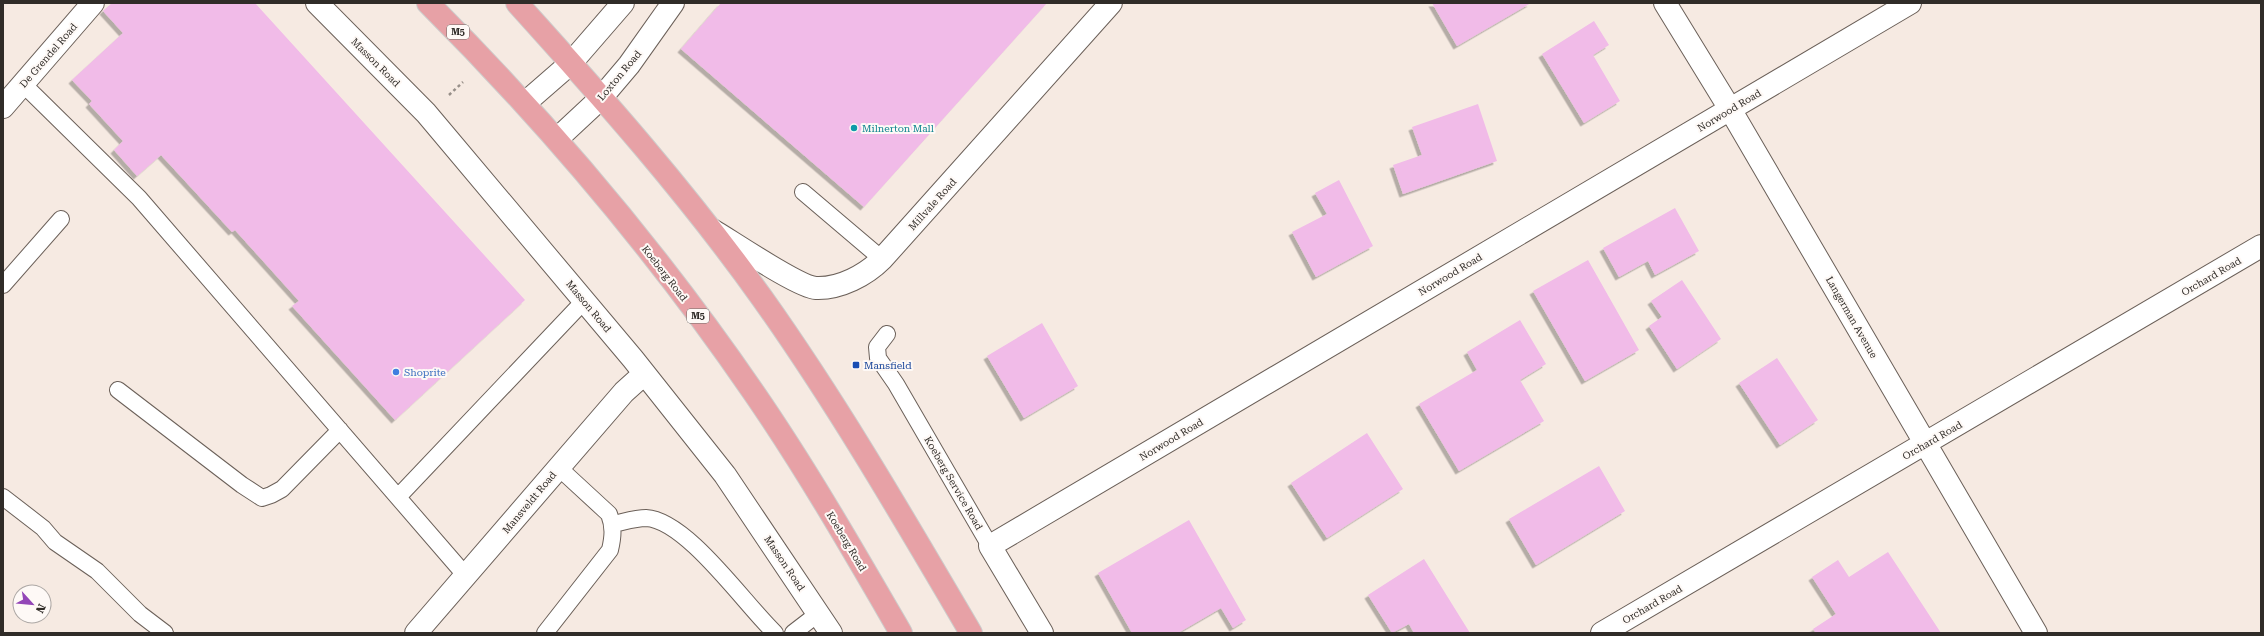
<svg xmlns="http://www.w3.org/2000/svg" width="2264" height="636" font-family="'Roboto Serif',serif">
<style>
.building{fill:#f1bbe8;filter:url(#shadow)}
.lines{fill:none;stroke-linecap:round;stroke-linejoin:round}
.lane-casing{stroke:#6b6059;stroke-width:18}
.street-casing{stroke:#6b6059;stroke-width:24}
.secondary-casing{stroke:#6b6059;stroke-width:24}
.primary-casing{stroke:#cdcccb;stroke-width:24}
.path{stroke:#978f89;stroke-width:2.5;stroke-dasharray:3 3;stroke-linecap:butt}
.lane{stroke:#fff;stroke-width:16}
.street{stroke:#fff;stroke-width:22}
.secondary{stroke:#fff;stroke-width:22}
.primary{stroke:#e7a1a6;stroke-width:22}
.culture-dot{fill:#0f9aa8;stroke:#fef9f6;stroke-width:1.5}
.transit-dot{fill:#1a4fb4;stroke:#fef9f6;stroke-width:1.5}
.shop-dot{fill:#3f7fe0;stroke:#fef9f6;stroke-width:1.5}
.labels{text-anchor:middle;stroke-width:4;stroke-linejoin:round;paint-order:stroke}
.shield{fill:#fef9f6;stroke:#6e6a66;stroke-width:1}
.shield-label{font-size:9px;font-weight:bold;fill:#302c28}
.street-label{font-size:10px;fill:#302c28;stroke:#fef9f6}
.culture-label{font-size:10px;fill:#0d838f;stroke:#fef9f6;text-anchor:start}
.transit-label{font-size:10px;fill:#164399;stroke:#fef9f6;text-anchor:start}
.shop-label{font-size:10px;fill:#366cbe;stroke:#fef9f6;text-anchor:start}
</style>
<defs>
<filter id="shadow"><feDropShadow dx="-3.5" dy="3.5" stdDeviation="0" flood-color="#0004"/></filter>
</defs>
<rect width="100%" height="100%" fill="#f6eae2"/>
<path class="building" d="M 112,3 L 255,3 L 525,300 L 395,420 L 292,306 L 299,301 L 235,230 L 232,232 L 161,155 L 137,176 L 114,150 L 123,141 L 89,104 L 92,101 L 72,80 L 123,33 L 103,11 Z
M 721,3 L 1047,3 L 864,207 L 681,49 Z
M 1432,3 L 1531,3 L 1457,46 Z
M 1594,21 L 1609,45 L 1593,55 L 1620,101 L 1584,123 L 1542,54 Z
M 1478,104 L 1497,161 L 1403,194 L 1393,165 L 1422,155 L 1412,127 Z
M 1339,180 L 1373,246 L 1316,277 L 1292,232 L 1327,214 L 1315,193 Z
M 1675,208 L 1699,251 L 1655,275 L 1648,261 L 1619,277 L 1603,248 Z
M 1588,260 L 1639,350 L 1585,381 L 1533,291 Z
M 1682,280 L 1721,339 L 1677,369 L 1649,326 L 1662,317 L 1651,301 Z
M 1520,320 L 1546,364 L 1520,380 L 1544,421 L 1459,471 L 1419,404 L 1477,370 L 1467,352 Z
M 1042,323 L 1078,386 L 1024,418 L 987,356 Z
M 1777,358 L 1818,420 L 1780,445 L 1739,383 Z
M 1367,433 L 1403,489 L 1327,538 L 1291,483 Z
M 1599,466 L 1625,511 L 1536,565 L 1509,519 Z
M 1189,520 L 1246,620 L 1233,628 L 1221,608 L 1178,633 L 1132,633 L 1098,573 Z
M 1888,552 L 1941,633 L 1816,633 L 1813,629 L 1836,614 L 1812,577 L 1838,560 L 1849,577 Z
M 1424,559 L 1470,633 L 1414,633 L 1409,624 L 1392,633 L 1368,595 Z"/>
<g class="lines">
<g class="lane-casing">
<path id="lane" d="M 23,84 L 139,198 L 466,576
M 803,192 L 882,259
M 3,285 L 61,219
M 887,334 L 877,347 L 878,358 L 896,384 L 990,546
M 118,390 L 242,485 L 262,498 L 271,495 L 282,489 L 340,430
M 3,497 L 43,528 L 55,542 L 97,571 L 140,614 L 165,633
M 398,497 L 584,301
M 613,524 C 623,522 636,518 646,518 C 687,520 746,606 775,633
M 545,633 L 610,550 C 613,537 614,527 609,514 L 558,467
M 793,633 L 819,613"/>
</g>
<g class="street-casing">
<path id="street" d="M 317,3 L 426,113 L 633,359 L 725,475 L 831,633
M 1665,3 L 1730,109 L 2036,633
M 3,107 L 93,3
M 712,230 C 731,241 798,287 816,288 C 840,289 866,275 882,259 L 1111,3
M 416,633 L 624,392 L 644,374
M 1042,633 L 990,546 L 1910,3
M 1602,633 L 2261,246"/>
</g>
<g class="secondary-casing">
<path id="secondary" d="M 525,103 L 571,63 L 623,3
M 557,139 L 601,98 L 629,65 L 673,3"/>
</g>
<g class="primary-casing">
<path id="primary" d="M 428,3 C 548,123 658,253 754,393 C 807,470 854,552 901,633
M 517,3 C 602,97 688,194 762,298 C 838,405 904,519 971,633"/>
</g>
<path class="path" d="M 449,95 L 463,82"/>
<use href="#lane" class="lane"/>
<use href="#street" class="street"/>
<use href="#secondary" class="secondary"/>
<use href="#primary" class="primary"/>
</g>
<circle class="culture-dot" cx="854" cy="128" r="4"/>
<rect class="transit-dot" x="852" y="361" width="8" height="8" rx="2"/>
<circle class="shop-dot" cx="396" cy="372" r="4"/>
<g class="labels">
<g class="shield">
<rect x="447" y="25" width="22" height="14" rx="3"/>
<rect x="687" y="309" width="22" height="14" rx="3"/>
</g>
<g class="shield-label">
<text x="458" y="35">M5</text>
<text x="698" y="319">M5</text>
</g>
<g class="street-label">
<text transform="translate(48 55) rotate(-49)" y="4">De Grendel Road</text>
<text transform="translate(376 62) rotate(45)" y="4">Masson Road</text>
<text transform="translate(619 75) rotate(-50)" y="4">Loxton Road</text>
<text transform="translate(1729 110) rotate(-31)" y="4">Norwood Road</text>
<text transform="translate(932 204) rotate(-48)" y="4">Millvale Road</text>
<text transform="translate(665 273) rotate(52)" y="4">Koeberg Road</text>
<text transform="translate(1450 274) rotate(-31)" y="4">Norwood Road</text>
<text transform="translate(2211 276) rotate(-30)" y="4">Orchard Road</text>
<text transform="translate(589 306) rotate(50)" y="4">Masson Road</text>
<text transform="translate(1852 317) rotate(60)" y="4">Langerman Avenue</text>
<text transform="translate(1171 439) rotate(-31)" y="4">Norwood Road</text>
<text transform="translate(1932 440) rotate(-30)" y="4">Orchard Road</text>
<text transform="translate(954 483) rotate(60)" y="4">Koeberg Service Road</text>
<text transform="translate(529 502) rotate(-50)" y="4">Mansveldt Road</text>
<text transform="translate(847 541) rotate(59)" y="4">Koeberg Road</text>
<text transform="translate(785 563) rotate(56)" y="4">Masson Road</text>
<text transform="translate(1652 604) rotate(-30)" y="4">Orchard Road</text>
</g>
<g class="culture-label">
<text x="862" y="132">Milnerton Mall</text>
</g>
<g class="transit-label">
<text x="864" y="369">Mansfield</text>
</g>
<g class="shop-label">
<text x="404" y="376">Shoprite</text>
</g>
</g>
<rect width="2264" height="636" fill="none" stroke="#302c28" stroke-width="8"/>
<g transform="translate(32 604) rotate(117)"><circle r="19" fill="#fef9f6" stroke="#aca7a4"/>
<path d="M0-3L7 15L0 10L-7 15Z" fill="#9346b7"/>
<text y="-6" font-size="11" font-weight="bold" text-anchor="middle" fill="#302c28">N</text>
</g>
</svg>
